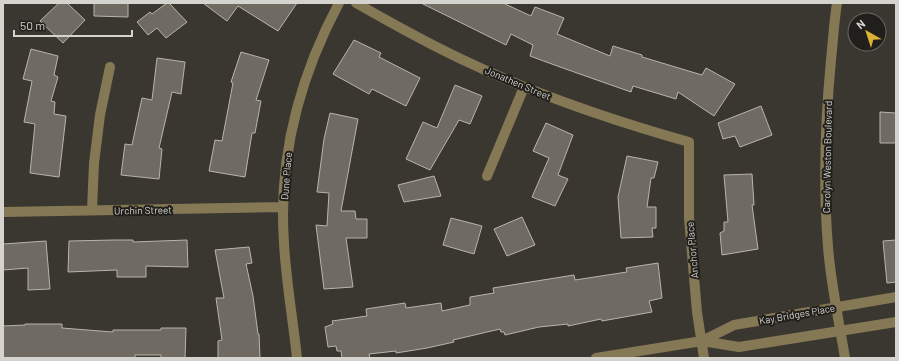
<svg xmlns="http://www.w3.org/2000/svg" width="899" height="361" font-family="Barlow,sans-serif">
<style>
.building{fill:#6f6b63;stroke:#b9b5ac}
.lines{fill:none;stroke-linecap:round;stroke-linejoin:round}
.minor{stroke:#857855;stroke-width:10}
.labels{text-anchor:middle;stroke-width:4;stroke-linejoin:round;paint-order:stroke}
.street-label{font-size:10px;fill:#d5d3ce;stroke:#201f1b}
</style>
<rect width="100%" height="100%" fill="#3a3730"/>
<path class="building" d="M 59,3 L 67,3 L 85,20 L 63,43 L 40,21 Z
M 94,3 L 128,3 L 128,17 L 94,16 Z
M 167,3 L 169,3 L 187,22 L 166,38 L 157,28 L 148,35 L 137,22 L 150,12 L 152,14 Z
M 203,3 L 297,3 L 278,31 L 238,6 L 227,21 Z
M 421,3 L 503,3 L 531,16 L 535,7 L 564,18 L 557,34 L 610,56 L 613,46 L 642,55 L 642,57 L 702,75 L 706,68 L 735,84 L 714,116 L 678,92 L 676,99 L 633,86 L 631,92 L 560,67 L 530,56 L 533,45 L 511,34 L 506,45 Z
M 354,40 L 381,53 L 379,57 L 420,78 L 406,106 L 372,89 L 369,94 L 333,74 Z
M 31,49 L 58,56 L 54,75 L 58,77 L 51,101 L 55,102 L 54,114 L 66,116 L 59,177 L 30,173 L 35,124 L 24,122 L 32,81 L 23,79 Z
M 241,52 L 269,60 L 256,100 L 261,101 L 255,133 L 252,133 L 245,177 L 209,171 L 215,140 L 222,141 L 233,83 L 231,82 Z
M 157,58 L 185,62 L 181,94 L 172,92 L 159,148 L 162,149 L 159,179 L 121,175 L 125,144 L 132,145 L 142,98 L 152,100 Z
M 455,85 L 482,96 L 470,124 L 459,120 L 430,170 L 406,159 L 423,122 L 437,128 Z
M 761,106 L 772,135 L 740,147 L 735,136 L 723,139 L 718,123 Z
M 880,112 L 896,113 L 896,143 L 880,143 Z
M 330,113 L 358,119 L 341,211 L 355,211 L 356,219 L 367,219 L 367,238 L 346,238 L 353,287 L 324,289 L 316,225 L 327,226 L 329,193 L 317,192 L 324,139 Z
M 546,123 L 573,135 L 558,175 L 568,179 L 555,206 L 532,197 L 549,158 L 533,151 Z
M 627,156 L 658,162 L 654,178 L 651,178 L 647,207 L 656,207 L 656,228 L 652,228 L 653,237 L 621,238 L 618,197 Z
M 752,174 L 754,205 L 752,205 L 758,249 L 722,255 L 720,233 L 724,231 L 724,222 L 728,222 L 724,175 Z
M 434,176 L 441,196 L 404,202 L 398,185 Z
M 522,217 L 535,245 L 507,256 L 494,229 Z
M 451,218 L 482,226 L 474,254 L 443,245 Z
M 114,240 L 133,240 L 133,242 L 187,240 L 188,267 L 146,266 L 146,277 L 117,277 L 117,270 L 68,272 L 69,241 Z
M 896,240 L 896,282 L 887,283 L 883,241 Z
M 46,241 L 50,289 L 28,290 L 28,268 L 3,270 L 3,244 Z
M 249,247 L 252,263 L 246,264 L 253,296 L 258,334 L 259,334 L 260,358 L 218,358 L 218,341 L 222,340 L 216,298 L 224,298 L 215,250 Z
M 658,263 L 662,298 L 649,301 L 652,312 L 602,321 L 601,319 L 568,326 L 568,324 L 539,327 L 505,335 L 504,332 L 501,332 L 500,329 L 453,340 L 454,342 L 427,348 L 396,353 L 396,351 L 369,354 L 370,358 L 342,358 L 341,351 L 337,351 L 336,346 L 328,347 L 325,327 L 333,324 L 332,321 L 367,316 L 366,309 L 405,303 L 406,308 L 441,303 L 442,311 L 470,305 L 470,297 L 494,293 L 493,288 L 574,275 L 575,280 L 627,272 L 626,268 Z
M 25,324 L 62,324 L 62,328 L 113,332 L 113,330 L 161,330 L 161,328 L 186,328 L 185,358 L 161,358 L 161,355 L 135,355 L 135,358 L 3,358 L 3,326 L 25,325 Z"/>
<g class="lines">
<path class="minor" d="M 356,3 C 391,23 425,42 461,59 C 534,94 611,120 689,142 L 689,218 L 697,312 L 704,358
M 837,3 C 834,22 833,41 831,60 C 825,123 823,185 828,247 C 831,285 839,321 845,358
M 487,176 L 524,87
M 92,210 L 94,163 L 100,115 L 110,67
M 3,212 L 283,207
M 702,341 L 739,347 L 896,322
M 297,358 C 293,320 286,281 284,243 C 278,158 299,78 339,3
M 596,358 L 702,341 L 734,325 L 896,297"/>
</g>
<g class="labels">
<g class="street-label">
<text transform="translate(518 83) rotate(23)" y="4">Jonathen Street</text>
<text transform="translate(827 157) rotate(-89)" y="4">Carolyn Weston Boulevard</text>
<text transform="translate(286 176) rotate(-85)" y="4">Dune Place</text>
<text transform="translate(143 210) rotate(-1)" y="4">Urchin Street</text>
<text transform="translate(692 250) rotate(-95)" y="4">Anchor Place</text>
<text transform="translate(797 314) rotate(-10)" y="4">Kay Bridges Place</text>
</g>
</g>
<rect width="899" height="361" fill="none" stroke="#d5d3ce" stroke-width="8"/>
<g transform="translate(867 32) rotate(321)"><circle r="19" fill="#201f1b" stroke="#686763"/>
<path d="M0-3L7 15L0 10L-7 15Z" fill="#ddb133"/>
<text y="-6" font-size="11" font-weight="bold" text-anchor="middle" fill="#d5d3ce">N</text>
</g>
<path d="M14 30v6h118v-6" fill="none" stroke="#d5d3ce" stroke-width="2"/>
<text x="20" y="30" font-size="12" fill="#d5d3ce" stroke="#201f1b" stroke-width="3" paint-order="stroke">50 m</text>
</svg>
